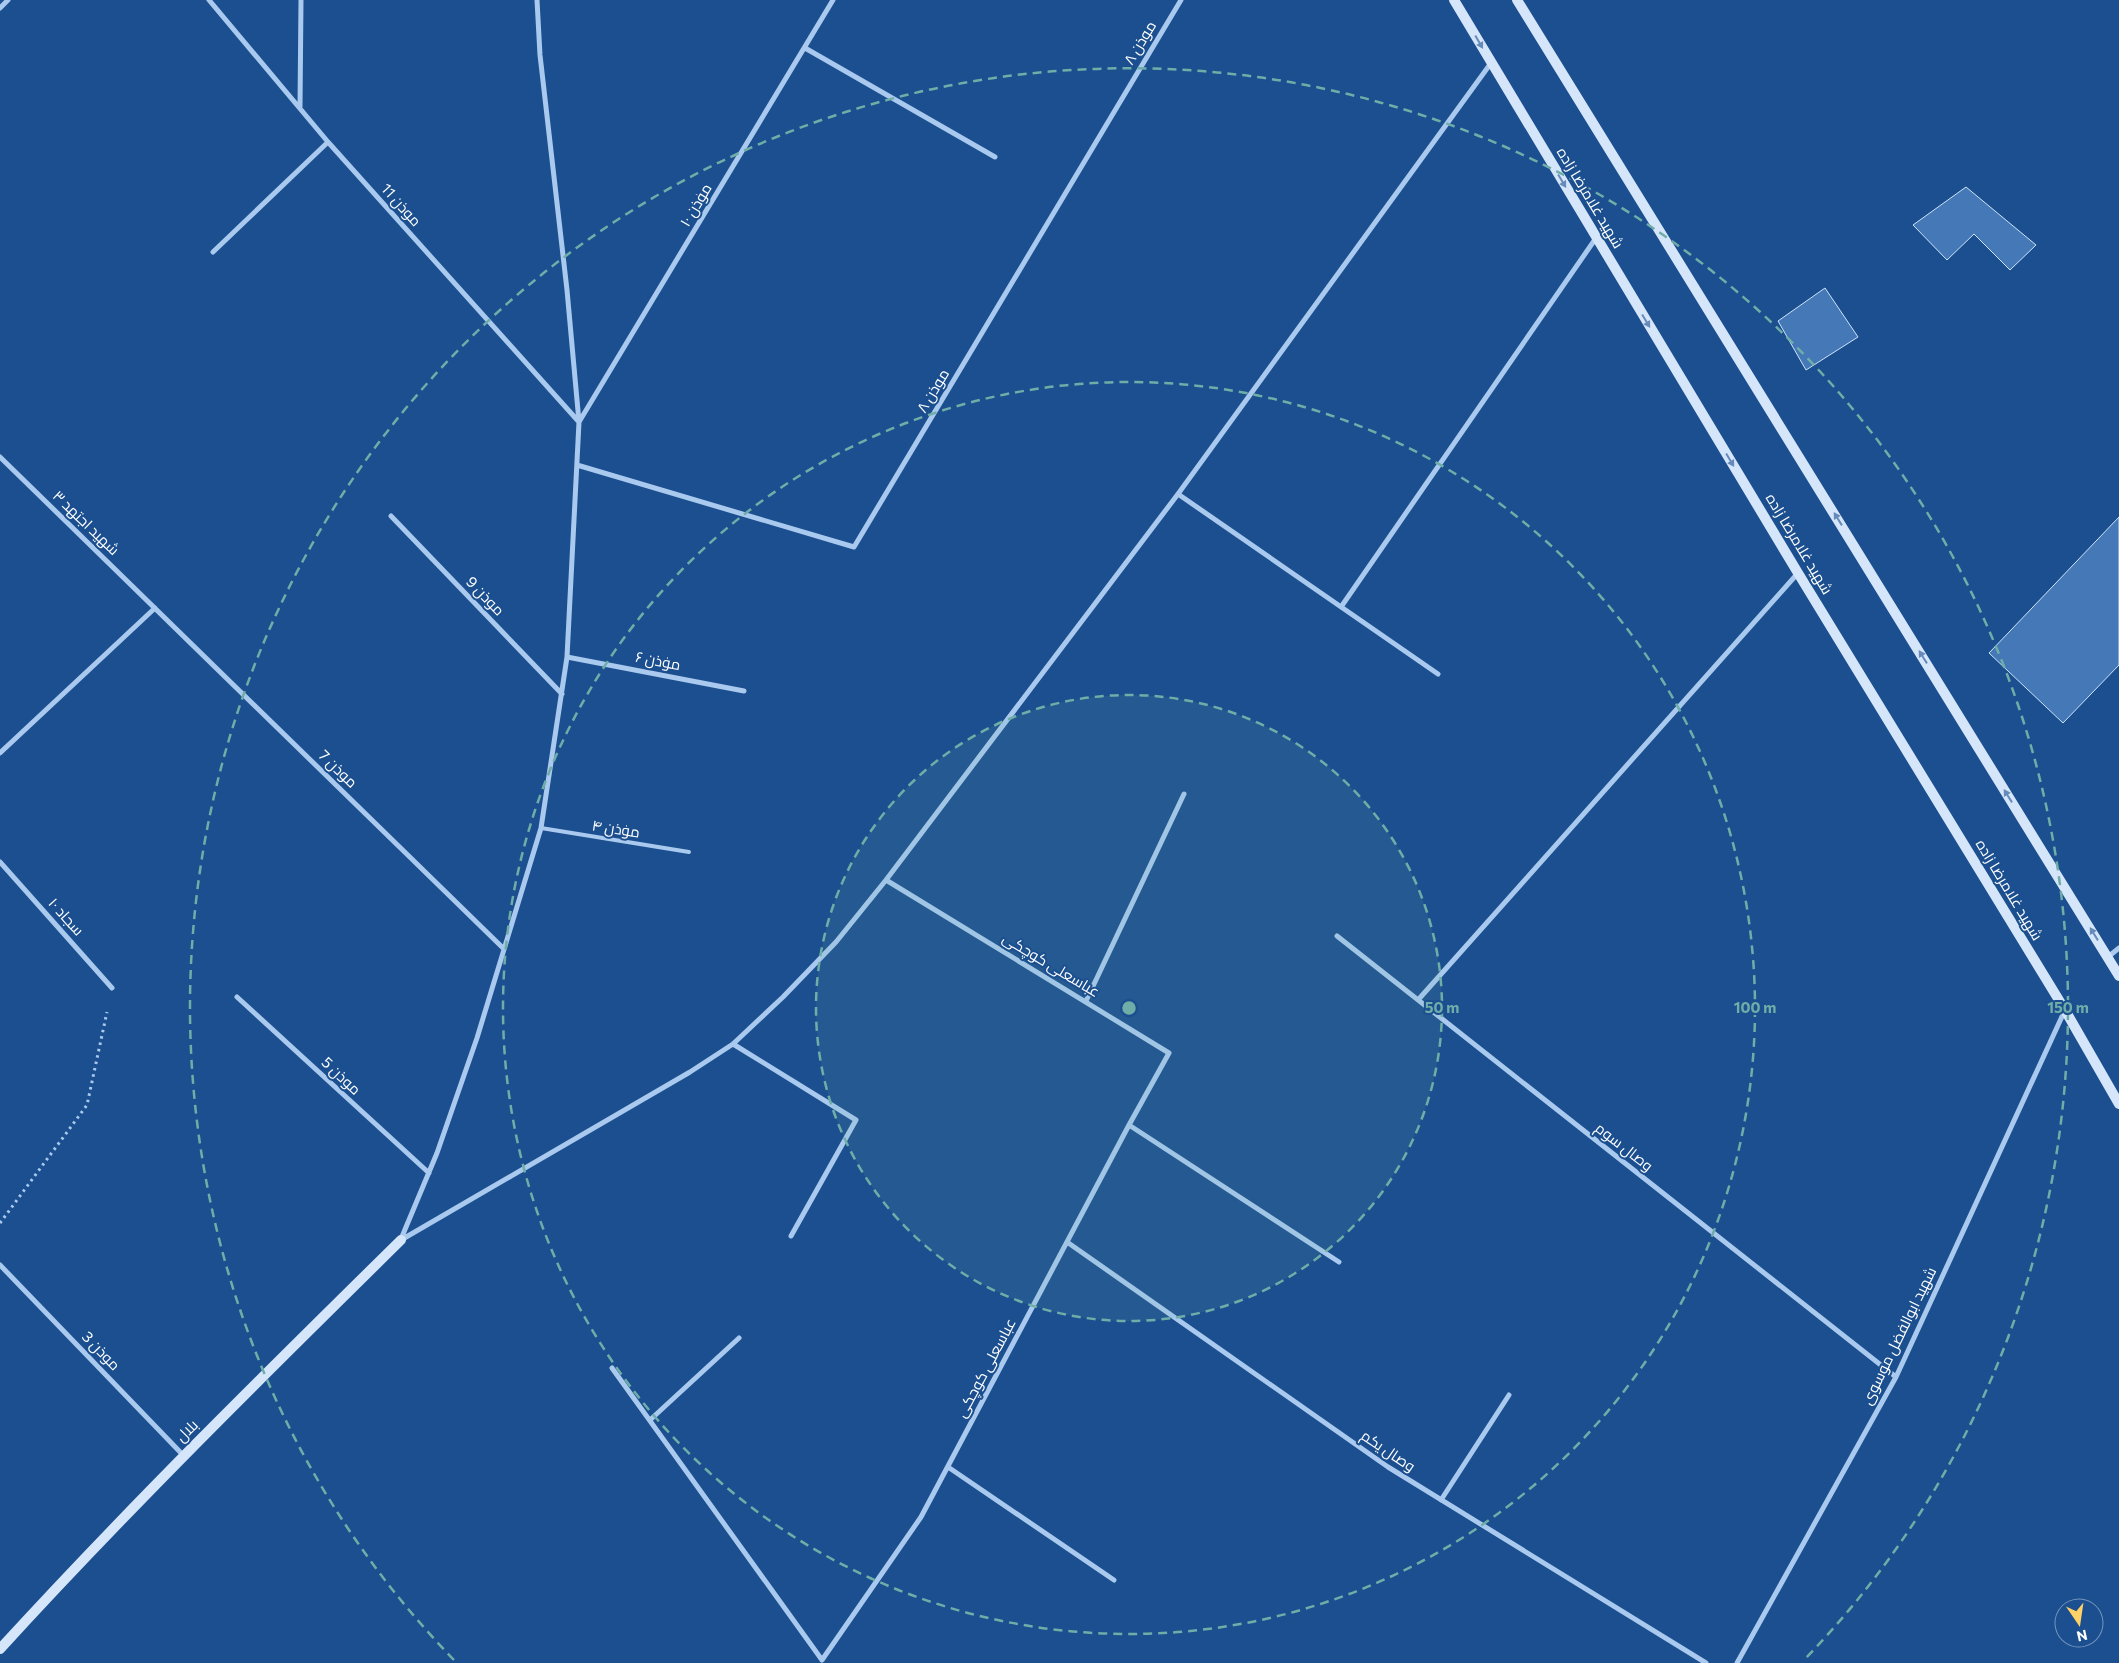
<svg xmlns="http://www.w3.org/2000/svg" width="2119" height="1663" font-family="Commissioner,Cairo,sans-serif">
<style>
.building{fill:#4478b7;stroke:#cfe3fa}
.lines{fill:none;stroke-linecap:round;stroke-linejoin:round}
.path{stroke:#a9c9ee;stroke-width:3;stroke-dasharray:2.5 4;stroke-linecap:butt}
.lane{stroke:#a9c9ee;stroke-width:4}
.street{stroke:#a9c9ee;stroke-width:5}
.secondary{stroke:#d6e6fa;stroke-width:10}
.oneway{fill:#668bba}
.ring{fill:none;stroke:#6fada8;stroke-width:2.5;stroke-dasharray:9 6}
.labels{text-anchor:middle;stroke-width:4;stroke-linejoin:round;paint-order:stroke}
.street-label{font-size:15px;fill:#fff;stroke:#1b4f8f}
.centre{fill:#6fada8;stroke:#1b4f8f;stroke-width:2.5}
.ring-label{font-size:15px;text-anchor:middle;font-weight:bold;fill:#6fada8;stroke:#1b4f8f;stroke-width:4;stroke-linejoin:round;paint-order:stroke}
</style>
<rect width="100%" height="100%" fill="#1b4f8f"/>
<path class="building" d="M 1966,187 L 2036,245 L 2010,270 L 1974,234 L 1947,260 L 1913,225 Z
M 1825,288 L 1858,337 L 1806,370 L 1778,321 Z
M 2119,517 L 2119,665 L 2063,723 L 1989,653 Z"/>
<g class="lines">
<path class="path" d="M 0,1223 L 87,1105 L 107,1012"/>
<path class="lane" d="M 541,828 L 689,852"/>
<path class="street" d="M 209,0 L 328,142 L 579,422 L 833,0
M 0,8 L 8,0
M 805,48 L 995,157
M 300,107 L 301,0
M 213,252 L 328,142
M 0,457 L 503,948
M 577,465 L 854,547 L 1181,0
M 1178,494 L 1438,674
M 391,516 L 562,694
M 1341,607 L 1596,238
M 567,657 L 744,691
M 0,753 L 155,608
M 0,862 L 112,988
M 1337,936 L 1896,1377
M 2108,957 L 2119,948
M 237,997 L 429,1173
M 1418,1000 L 1798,573
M 1086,1001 L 1184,794
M 733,1044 L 856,1120 L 791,1236
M 1129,1125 L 1339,1262
M 401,1239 L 437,1153 L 477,1038 L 541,828 L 567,657 L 579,422 L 567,290 L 540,55 L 537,0
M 401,1240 L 690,1072 L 733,1044 L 783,997 L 836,942 L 886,880 L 1178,494 L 1491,63
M 1067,1242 L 1388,1467 L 1706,1663
M 0,1265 L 183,1455
M 612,1368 L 822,1660 L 921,1517 L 1129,1125 L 1169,1053 L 886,880
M 650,1420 L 739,1338
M 948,1467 L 1114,1580
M 1441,1500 L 1509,1395
M 1737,1663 L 1896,1377 L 2065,1010"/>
<path class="secondary" d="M 1454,0 L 1798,573 L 2065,1010 L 2119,1104
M 1517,0 L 2119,976
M 0,1649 C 129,1508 265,1374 401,1240"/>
</g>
<defs><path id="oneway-solid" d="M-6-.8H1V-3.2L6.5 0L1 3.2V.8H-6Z" transform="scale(1.25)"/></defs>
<g class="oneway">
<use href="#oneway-solid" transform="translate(1479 42) rotate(60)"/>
<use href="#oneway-solid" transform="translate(1562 181) rotate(59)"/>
<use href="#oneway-solid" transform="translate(1646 321) rotate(59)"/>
<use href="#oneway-solid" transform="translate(1730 460) rotate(59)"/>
<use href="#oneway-solid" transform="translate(1838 519) rotate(-122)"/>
<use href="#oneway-solid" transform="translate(1923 657) rotate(-122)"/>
<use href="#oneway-solid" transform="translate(2008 796) rotate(-122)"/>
<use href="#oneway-solid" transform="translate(2094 934) rotate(-122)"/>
</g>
<circle cx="1129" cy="1008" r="313" fill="#6fada8" fill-opacity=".12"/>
<g class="ring">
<circle cx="1129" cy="1008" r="313"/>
<circle cx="1129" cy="1008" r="626"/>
<path d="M454 1660A939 939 0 1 1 1804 1660"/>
</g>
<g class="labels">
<g class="street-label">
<text transform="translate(1140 43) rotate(-59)" y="5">موذن ۸</text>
<text transform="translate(1590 198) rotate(59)" y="5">شهید غلامرضا زاده</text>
<text transform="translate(401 205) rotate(48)" y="5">موذن 11</text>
<text transform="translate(696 205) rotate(-59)" y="5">موٰذن ۱۰</text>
<text transform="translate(933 391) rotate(-59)" y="5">موذن ۸</text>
<text transform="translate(86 523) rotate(44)" y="5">شهید اجتهد ۳</text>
<text transform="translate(1799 544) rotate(59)" y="5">شهید غلامرضا زاده</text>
<text transform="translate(485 596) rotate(46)" y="5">موذن 9</text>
<text transform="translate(658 661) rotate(11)" y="5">موٰذن ۶</text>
<text transform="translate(338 769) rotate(44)" y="5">موذن 7</text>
<text transform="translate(616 829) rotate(9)" y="5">موٰذن ۴</text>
<text transform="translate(2009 890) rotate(59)" y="5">شهید غلامرضا زاده</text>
<text transform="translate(66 917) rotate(48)" y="5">سجاد ۱۰</text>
<text transform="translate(1051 965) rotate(31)" y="5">عباسعلی کوچکی</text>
<text transform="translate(341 1076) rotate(43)" y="5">موذن 5</text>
<text transform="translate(1624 1147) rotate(38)" y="5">وصال سوم</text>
<text transform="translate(1899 1336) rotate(-64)" y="5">شهید ابوالفضل موسوی</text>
<text transform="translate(101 1351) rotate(46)" y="5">موذن 3</text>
<text transform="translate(986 1368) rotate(-62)" y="5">عباسعلی کوچکی</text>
<text transform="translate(187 1431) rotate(-45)" y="5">بلال</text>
<text transform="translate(1388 1451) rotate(34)" y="5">وصال یکم</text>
</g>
</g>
<circle cx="1129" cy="1008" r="8" class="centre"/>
<g class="ring-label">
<text x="1442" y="1013">50 m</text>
<text x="1755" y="1013">100 m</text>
<text x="2068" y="1013">150 m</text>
</g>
<g transform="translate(2079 1623) rotate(167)"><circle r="24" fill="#1b4f8f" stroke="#7695bc"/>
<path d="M0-4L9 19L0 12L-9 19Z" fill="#ffd166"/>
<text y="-8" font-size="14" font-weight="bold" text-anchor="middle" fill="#ffffff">N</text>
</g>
</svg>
